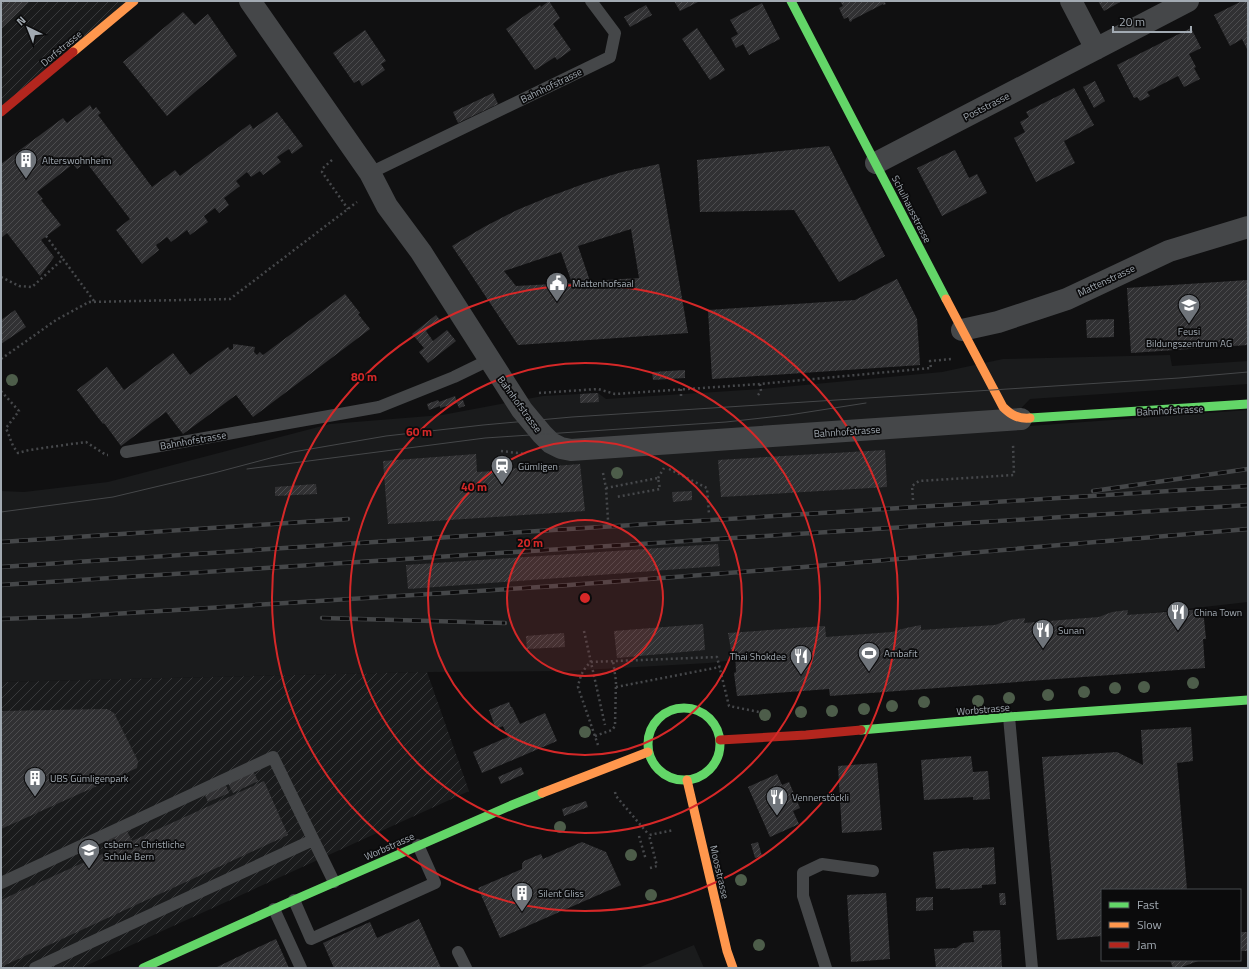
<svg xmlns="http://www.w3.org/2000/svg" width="1249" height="969" font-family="'Titillium Web',sans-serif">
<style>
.built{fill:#1a1b1c}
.industrial{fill:url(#industrial-furrows)}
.building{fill:url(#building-hatch);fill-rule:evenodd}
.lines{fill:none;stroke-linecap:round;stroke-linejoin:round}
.path{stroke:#46484b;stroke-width:2.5;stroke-dasharray:2 3;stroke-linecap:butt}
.lane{stroke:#454749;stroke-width:12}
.street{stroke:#454749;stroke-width:22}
.fast{stroke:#63d668;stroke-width:9}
.slow{stroke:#ff974d;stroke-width:9}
.jam{stroke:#b3261e;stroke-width:9}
.tram{stroke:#454749;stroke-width:1}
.rail-casing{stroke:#454749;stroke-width:4.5}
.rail{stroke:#0b0b0c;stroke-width:3;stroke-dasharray:9;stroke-linecap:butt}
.tree{fill:#4d5d4a}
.ring{fill:none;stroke:#d62828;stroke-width:2}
.labels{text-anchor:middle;stroke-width:3.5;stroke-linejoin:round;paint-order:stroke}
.street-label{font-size:10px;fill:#a2aab2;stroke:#0b0b0c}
.poi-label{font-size:10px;fill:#a2aab2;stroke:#0b0b0c;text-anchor:start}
.centre{fill:#d62828;stroke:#0b0b0c;stroke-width:2}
.ring-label{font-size:12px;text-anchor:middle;font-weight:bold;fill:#d62828;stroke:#0b0b0c;stroke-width:3.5;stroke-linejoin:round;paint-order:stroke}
</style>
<defs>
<pattern id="industrial-furrows" width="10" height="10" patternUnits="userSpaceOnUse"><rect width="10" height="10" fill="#1a1b1c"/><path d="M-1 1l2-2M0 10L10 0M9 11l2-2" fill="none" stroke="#38393b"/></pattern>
<pattern id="building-hatch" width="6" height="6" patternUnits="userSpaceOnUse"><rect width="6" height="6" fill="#313133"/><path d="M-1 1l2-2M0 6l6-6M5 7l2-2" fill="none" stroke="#4c4c4e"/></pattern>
</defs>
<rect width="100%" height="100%" fill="#101011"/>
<path class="built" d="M 1170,355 L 1172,366 L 1248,361 L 1248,384 L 1030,399 L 1002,428 L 1248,410 L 1248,602 L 709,663 L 566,671 L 427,672 L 1,682 L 1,491 L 24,492 L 108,482 L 330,424 L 442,415 L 543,396 L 598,393 L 606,399 L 761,389 L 942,372 L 1003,359 Z
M 694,945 L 704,968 L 638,968 Z"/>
<path class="industrial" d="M 1,1 L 134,1 L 1,112 Z
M 427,672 L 469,791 L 81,968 L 1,968 L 1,682 Z"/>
<path class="building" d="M 1,1 L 30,1 L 1,29 Z
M 549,1 L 560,18 L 553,24 L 571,50 L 557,60 L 555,57 L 535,70 L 506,29 L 540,5 L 541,7 Z
M 674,1 L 700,1 L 680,11 Z
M 840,1 L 884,1 L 886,4 L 884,5 L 883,4 L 852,20 L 852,21 L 850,22 L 848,17 L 844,19 L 839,8 L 843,6 Z
M 1098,1 L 1122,1 L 1104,11 Z
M 1242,1 L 1248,1 L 1248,51 L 1242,39 L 1230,46 L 1214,15 Z
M 762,3 L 780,39 L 749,55 L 743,44 L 736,48 L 731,38 L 738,34 L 730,20 Z
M 646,5 L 652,15 L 630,27 L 624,17 Z
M 183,12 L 195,25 L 208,14 L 237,56 L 167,116 L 123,62 Z
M 697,28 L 725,70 L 710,80 L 682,39 Z
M 1191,28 L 1201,48 L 1189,54 L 1196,67 L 1194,68 L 1200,79 L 1184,87 L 1178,76 L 1147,92 L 1150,96 L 1140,101 L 1137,97 L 1134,98 L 1117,65 Z
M 365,30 L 386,61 L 381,64 L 385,70 L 362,86 L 359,80 L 354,83 L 333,53 Z
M 1095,81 L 1105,101 L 1094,108 L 1083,87 Z
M 1074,88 L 1094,125 L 1064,141 L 1075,163 L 1036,182 L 1014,138 L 1025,132 L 1020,122 L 1029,117 L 1026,112 Z
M 493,93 L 498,104 L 458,123 L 453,112 Z
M 90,105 L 93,110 L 96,107 L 101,113 L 98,115 L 152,187 L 175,170 L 180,176 L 250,124 L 253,129 L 277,112 L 303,146 L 292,154 L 289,149 L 277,157 L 281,162 L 263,175 L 260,171 L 251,177 L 247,172 L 236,181 L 240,186 L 224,198 L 229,205 L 219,213 L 215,208 L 204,216 L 208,222 L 190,235 L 187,230 L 171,242 L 167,237 L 156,245 L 159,250 L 142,264 L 116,230 L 130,219 L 86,162 L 77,169 L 73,164 L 37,192 L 43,199 L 41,200 L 61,225 L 41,240 L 54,257 L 40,276 L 7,233 L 1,238 L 1,164 L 63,118 L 67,123 Z
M 829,146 L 885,256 L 839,282 L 794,210 L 700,212 L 697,160 Z
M 955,150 L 969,178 L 977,174 L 987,193 L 942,216 L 917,168 Z
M 659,164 L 688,333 L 518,345 L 452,246 L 484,227 L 517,210 L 551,196 L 586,183 L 622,172 ZM 631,229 L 639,278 L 590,281 L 578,246 ZM 561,252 L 572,283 L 516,286 L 504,271 Z
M 897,279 L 917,319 L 920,365 L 712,379 L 708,310 L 855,300 Z
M 1248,280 L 1248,345 L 1131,353 L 1127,288 Z
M 345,294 L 360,313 L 358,314 L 370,329 L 253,417 L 236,395 L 183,434 L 166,412 L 121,446 L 104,423 L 103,424 L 77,390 L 107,367 L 124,390 L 173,353 L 190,375 L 228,347 L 230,350 L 233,349 L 233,344 L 255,347 L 254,352 L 257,355 L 260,352 L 263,355 Z
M 15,310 L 26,327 L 1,344 L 1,320 Z
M 436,315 L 440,320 L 426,331 L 433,341 L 447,330 L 456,341 L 428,363 L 419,352 L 424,348 L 412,334 Z
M 1114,319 L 1114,337 L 1087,338 L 1086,320 Z
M 685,370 L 685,378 L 653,380 L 652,372 Z
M 598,393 L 599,402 L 580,403 L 580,394 Z
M 455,396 L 457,402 L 463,400 L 465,406 L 459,408 L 457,403 L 440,408 L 440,406 L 429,410 L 427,404 L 438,400 L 439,402 Z
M 885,450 L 887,487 L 721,497 L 718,460 Z
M 476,454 L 477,472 L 494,471 L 494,469 L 530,468 L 530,467 L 542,466 L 542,467 L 580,464 L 585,511 L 388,524 L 383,461 Z
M 316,484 L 317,494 L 275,496 L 275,487 Z
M 692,491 L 692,500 L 673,502 L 672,492 Z
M 718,544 L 720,566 L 408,589 L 406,565 Z
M 1203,609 L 1206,639 L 1203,639 L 1205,668 L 830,696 L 829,689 L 737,696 L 734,673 L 736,672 L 735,649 L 731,650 L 728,633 L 825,626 L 826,637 L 892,632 L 906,628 L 921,625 L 921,630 L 995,625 L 1009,620 L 1025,618 L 1024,623 L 1099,617 L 1112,612 L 1128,610 L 1127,615 Z
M 703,624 L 705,650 L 617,658 L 614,631 Z
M 564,633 L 565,647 L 527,649 L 526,636 Z
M 509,702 L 511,707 L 512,707 L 520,724 L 545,713 L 557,741 L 482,773 L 473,752 L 508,737 L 503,726 L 496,729 L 489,710 Z
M 107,709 L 114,713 L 138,761 L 137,768 L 1,829 L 1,711 Z
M 1191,727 L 1193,761 L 1177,763 L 1187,890 L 1102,890 L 1102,936 L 1057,940 L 1042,757 L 1117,752 L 1143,765 L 1141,730 Z
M 971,756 L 973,772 L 988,771 L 990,799 L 973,800 L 973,797 L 924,800 L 921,760 Z
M 877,763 L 882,830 L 842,833 L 838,766 Z
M 521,767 L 524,774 L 501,784 L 498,777 Z
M 252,769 L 258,781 L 233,793 L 227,781 Z
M 777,774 L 782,785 L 789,782 L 800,808 L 793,811 L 799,824 L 770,837 L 748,787 Z
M 264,781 L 288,835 L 1,967 L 1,900 L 111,850 L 106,840 L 127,831 L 132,841 Z
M 225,783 L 229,793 L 208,802 L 204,793 Z
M 586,801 L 588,807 L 564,816 L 562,809 Z
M 582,842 L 606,852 L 621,885 L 500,938 L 478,888 L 522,869 L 522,864 L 524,861 L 541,854 L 543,859 Z
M 758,842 L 762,856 L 755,858 L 751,844 Z
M 994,847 L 996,884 L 982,885 L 982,888 L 950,890 L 950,888 L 936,889 L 933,852 L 969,848 L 969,849 Z
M 886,893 L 890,959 L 851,962 L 847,895 Z
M 999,893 L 1005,893 L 1006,905 L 1000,905 Z
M 928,897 L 933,897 L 933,910 L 916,911 L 916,898 Z
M 419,919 L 441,968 L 334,968 L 323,943 L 370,922 L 377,938 Z
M 1000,930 L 1002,968 L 936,968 L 934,949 L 956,948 L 963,943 L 974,942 L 973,931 Z
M 1240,932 L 1248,932 L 1248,951 L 1240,951 Z
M 276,939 L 289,968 L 215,968 L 248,952 Z
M 1170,960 L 1201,960 L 1179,968 L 1173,968 Z"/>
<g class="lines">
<path class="path" d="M 332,160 L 323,168 L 322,172 L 348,209
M 46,236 L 63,259
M 1,277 L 19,286 L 32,287 L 63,259 L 94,301
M 1,359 L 56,320 L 89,302 L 230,299 L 357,202
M 681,389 L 681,396
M 1,391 L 19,411 L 6,428 L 13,446 L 18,453 L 29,450 L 86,442 L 106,455 L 108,455
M 539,393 L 598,389 L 615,394 L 760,384 L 931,368 L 930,361 L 951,359
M 758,395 L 761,391 L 760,384
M 501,451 L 526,454
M 669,469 L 707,488 L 709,514
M 603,473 L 606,488 L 608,520
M 658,478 L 664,468
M 606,488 L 658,478 L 660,489 L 616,497
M 913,500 L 912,486 L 919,481 L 1014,475 L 1013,444
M 584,631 L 605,725
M 616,687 L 720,667
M 595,736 L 612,730 L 615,726 L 616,681 L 613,661
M 598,745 L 578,687 C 580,676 583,669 591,662 L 717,657 L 729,706 L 759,712
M 615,792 L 616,796 L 649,835
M 639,836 L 646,860
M 650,868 L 657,866 L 649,835 L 674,830"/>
<path class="lane" d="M 370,173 L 610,57 L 615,33 L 591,1
M 126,452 L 379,407 L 454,377 L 489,360
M 1009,717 L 1032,968
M 1,883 L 273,757 L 334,882
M 294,900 L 311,939 L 435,883 L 418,845
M 274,909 L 301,968
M 458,952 L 466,968
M 35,968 L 313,840
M 826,968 L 803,896 L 803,873 L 822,864 L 873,871"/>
<path class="street" d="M 250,1 L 370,173 L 387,206 L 421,252 L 522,410 L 542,434 L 551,443 L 561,448 L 571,450 L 1021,419
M 1071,1 L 1096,49
M 876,163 L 1188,1
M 962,330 L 998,322 L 1067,299 L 1169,251 L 1248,227"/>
<path class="fast" d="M 791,1 L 946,299
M 1030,418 L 1248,404
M648 744a36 36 0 1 1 72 0a36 36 0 1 1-72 0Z
M 861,730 L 1009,717 L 1248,700
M 143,968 L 294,900 L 512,805 L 542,793"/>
<path class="slow" d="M 73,52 L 134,1
M 946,299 L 1003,407 C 1011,415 1018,419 1030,418
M 687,780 L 727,951 L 733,968
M 542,793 L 648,752"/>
<path class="jam" d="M 1,112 L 73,52
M 720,740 L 806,735 L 861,730"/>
<path class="tram" d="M 247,469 L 485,438 L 726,422 L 789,415 L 866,403
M 1,512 L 113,497 L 214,473 L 293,452 L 386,436 L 483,425 L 572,417 L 1179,378 L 1248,372"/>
<g class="rail-casing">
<path id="rail" d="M 1093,491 L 1248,469
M 1,542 L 348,519
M 1,567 L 553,530 L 1248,486
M 1,585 L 1248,505
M 322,618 L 505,623
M 1,619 L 81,616 L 556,586 L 792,568 L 1248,529"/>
</g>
<use href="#rail" class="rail"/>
</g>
<g class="tree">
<circle cx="12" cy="380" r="6"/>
<circle cx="617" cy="473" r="6"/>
<circle cx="1193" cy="683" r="6"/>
<circle cx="1144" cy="687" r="6"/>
<circle cx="1115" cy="688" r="6"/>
<circle cx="1084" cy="692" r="6"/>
<circle cx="1048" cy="695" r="6"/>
<circle cx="1009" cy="698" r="6"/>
<circle cx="978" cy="701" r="6"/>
<circle cx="924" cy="702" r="6"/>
<circle cx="892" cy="706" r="6"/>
<circle cx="864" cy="709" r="6"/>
<circle cx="832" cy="711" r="6"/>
<circle cx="801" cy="712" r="6"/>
<circle cx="765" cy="715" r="6"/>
<circle cx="585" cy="732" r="6"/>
<circle cx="560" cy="827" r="6"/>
<circle cx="631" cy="855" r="6"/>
<circle cx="741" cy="880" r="6"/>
<circle cx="651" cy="895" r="6"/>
<circle cx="759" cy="945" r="6"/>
</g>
<circle cx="585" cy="598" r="78" fill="#d62828" fill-opacity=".12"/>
<g class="ring">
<circle cx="585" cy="598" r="78"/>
<circle cx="585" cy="598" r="157"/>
<circle cx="585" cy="598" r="235"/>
<circle cx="585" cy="598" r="313"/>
</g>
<defs>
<g id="building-pin" transform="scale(1.15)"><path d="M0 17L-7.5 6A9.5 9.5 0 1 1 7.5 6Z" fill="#6f747a" stroke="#0b0b0c"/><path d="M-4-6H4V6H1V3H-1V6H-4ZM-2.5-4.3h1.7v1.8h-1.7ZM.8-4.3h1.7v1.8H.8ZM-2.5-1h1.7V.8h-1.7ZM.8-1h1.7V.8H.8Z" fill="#fff"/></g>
<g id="civic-pin" transform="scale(1.15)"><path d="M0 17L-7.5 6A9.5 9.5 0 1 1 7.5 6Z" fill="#6f747a" stroke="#0b0b0c"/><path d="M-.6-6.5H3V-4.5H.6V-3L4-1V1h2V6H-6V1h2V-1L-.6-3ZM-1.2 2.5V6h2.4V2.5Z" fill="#fff"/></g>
<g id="school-pin" transform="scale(1.15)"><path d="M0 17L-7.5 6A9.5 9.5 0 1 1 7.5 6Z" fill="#6f747a" stroke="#0b0b0c"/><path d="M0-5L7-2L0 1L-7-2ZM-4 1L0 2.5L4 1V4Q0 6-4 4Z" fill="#fff"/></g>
<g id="station-pin" transform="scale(1.15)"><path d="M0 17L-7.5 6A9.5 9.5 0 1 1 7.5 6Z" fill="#6f747a" stroke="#0b0b0c"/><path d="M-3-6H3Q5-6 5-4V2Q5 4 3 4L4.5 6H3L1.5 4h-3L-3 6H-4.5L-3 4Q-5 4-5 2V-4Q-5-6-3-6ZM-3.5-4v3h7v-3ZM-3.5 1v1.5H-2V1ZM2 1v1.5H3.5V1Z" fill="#fff"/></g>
<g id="restaurant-pin" transform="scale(1.15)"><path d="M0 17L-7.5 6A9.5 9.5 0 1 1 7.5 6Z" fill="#6f747a" stroke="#0b0b0c"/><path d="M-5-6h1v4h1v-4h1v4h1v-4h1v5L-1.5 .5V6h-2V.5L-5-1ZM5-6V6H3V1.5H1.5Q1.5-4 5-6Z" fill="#fff"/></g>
<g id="stadium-pin" transform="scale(1.15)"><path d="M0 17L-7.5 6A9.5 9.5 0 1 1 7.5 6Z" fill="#6f747a" stroke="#0b0b0c"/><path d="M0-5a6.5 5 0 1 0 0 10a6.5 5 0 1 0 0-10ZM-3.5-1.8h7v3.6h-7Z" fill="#fff"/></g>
<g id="university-pin" transform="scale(1.15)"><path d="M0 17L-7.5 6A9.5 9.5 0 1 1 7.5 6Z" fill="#6f747a" stroke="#0b0b0c"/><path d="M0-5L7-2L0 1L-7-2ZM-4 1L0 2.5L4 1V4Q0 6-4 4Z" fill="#fff"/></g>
</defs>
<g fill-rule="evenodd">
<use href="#building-pin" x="26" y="160"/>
<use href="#civic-pin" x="557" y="283"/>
<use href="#school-pin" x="1189" y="305"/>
<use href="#station-pin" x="502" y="466"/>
<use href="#restaurant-pin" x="1178" y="612"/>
<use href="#restaurant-pin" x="1043" y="630"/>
<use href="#stadium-pin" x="869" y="653"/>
<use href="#restaurant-pin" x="801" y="656"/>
<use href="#building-pin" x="35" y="778"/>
<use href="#restaurant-pin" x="777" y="797"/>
<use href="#university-pin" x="89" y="850"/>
<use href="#building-pin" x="522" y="893"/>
</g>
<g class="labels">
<g class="street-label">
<text transform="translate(61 48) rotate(-40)" y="4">Dorfstrasse</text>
<text transform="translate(551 85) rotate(-26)" y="4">Bahnhofstrasse</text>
<text transform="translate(986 106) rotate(-27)" y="4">Poststrasse</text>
<text transform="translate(912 209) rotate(63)" y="4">Schulhausstrasse</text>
<text transform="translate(1106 280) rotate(-25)" y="4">Mattenstrasse</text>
<text transform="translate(520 404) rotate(54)" y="4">Bahnhofstrasse</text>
<text transform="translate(1170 410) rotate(-3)" y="4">Bahnhofstrasse</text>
<text transform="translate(847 431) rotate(-4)" y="4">Bahnhofstrasse</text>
<text transform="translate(193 440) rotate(-10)" y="4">Bahnhofstrasse</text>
<text transform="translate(983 709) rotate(-5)" y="4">Worbstrasse</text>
<text transform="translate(389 846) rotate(-24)" y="4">Worbstrasse</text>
<text transform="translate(720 872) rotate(77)" y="4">Moosstrasse</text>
</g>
<g class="poi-label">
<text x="42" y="164">Alterswohnheim</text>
<text x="572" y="287">Mattenhofsaal</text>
<text x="1189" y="335" text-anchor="middle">Feusi<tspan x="1189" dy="12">Bildungszentrum AG</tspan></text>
<text x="518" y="470">Gümligen</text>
<text x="1194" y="616">China Town</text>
<text x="1058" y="634">Sunan</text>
<text x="884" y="657">Ambafit</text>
<text x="786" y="660" text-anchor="end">Thai Shokdee</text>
<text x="50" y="782">UBS Gümligenpark</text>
<text x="792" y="801">Vennerstöckli</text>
<text x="104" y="848">csbern - Christliche<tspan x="104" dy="12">Schule Bern</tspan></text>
<text x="538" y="897">Silent Gliss</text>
</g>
</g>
<circle cx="585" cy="598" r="6" class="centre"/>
<g class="ring-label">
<text x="364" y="381">80 m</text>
<text x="419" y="436">60 m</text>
<text x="474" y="491">40 m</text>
<text x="530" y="547">20 m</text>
</g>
<rect width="1249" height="969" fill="none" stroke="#a2aab2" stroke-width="4"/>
<rect x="1101" y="889" width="140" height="72" fill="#0b0b0c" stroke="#474b4e"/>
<rect x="1109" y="902" width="20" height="6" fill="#63d668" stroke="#474b4e"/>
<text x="1137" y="909" font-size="12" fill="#a2aab2">Fast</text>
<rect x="1109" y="922" width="20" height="6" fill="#ff974d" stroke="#474b4e"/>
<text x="1137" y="929" font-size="12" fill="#a2aab2">Slow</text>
<rect x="1109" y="942" width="20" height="6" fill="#b3261e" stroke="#474b4e"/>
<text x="1137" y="949" font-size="12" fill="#a2aab2">Jam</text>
<g transform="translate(28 28) rotate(317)" stroke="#0b0b0c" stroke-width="3" paint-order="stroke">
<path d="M0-3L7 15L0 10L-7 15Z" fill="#a2aab2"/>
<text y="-6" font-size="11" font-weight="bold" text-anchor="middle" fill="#a2aab2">N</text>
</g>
<path d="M1113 26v6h78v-6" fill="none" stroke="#a2aab2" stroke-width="2"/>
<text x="1119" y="26" font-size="12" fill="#a2aab2" stroke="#0b0b0c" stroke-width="3" paint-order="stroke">20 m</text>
</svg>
